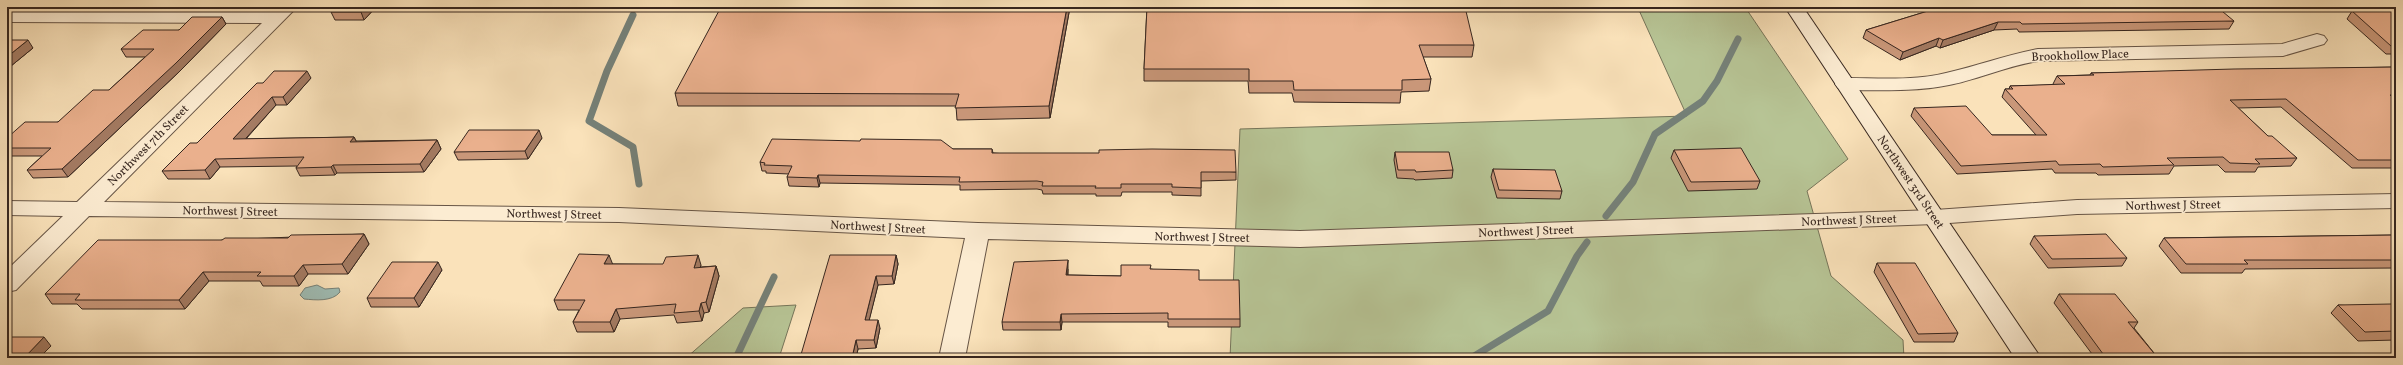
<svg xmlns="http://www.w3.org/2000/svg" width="2403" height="365" font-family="Vollkorn,serif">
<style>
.green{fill:#b7c495;stroke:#76755a}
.water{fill:#9fbdb5;stroke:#758179}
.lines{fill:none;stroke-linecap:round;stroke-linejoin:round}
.stream{stroke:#758179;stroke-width:7}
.street-casing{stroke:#675546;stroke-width:2}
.secondary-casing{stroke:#36261f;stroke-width:2}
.street{fill:#fcecd2;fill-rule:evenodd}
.secondary{fill:#fcecd2;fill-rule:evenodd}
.wall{fill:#c99779;stroke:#36261f}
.shaded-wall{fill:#a47b63;stroke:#36261f}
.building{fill:#eab08d;stroke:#36261f}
.labels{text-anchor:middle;stroke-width:3.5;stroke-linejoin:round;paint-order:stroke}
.street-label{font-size:12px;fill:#36261f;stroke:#fcecd2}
</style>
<rect width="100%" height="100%" fill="#fae2ba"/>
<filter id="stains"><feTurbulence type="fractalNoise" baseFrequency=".005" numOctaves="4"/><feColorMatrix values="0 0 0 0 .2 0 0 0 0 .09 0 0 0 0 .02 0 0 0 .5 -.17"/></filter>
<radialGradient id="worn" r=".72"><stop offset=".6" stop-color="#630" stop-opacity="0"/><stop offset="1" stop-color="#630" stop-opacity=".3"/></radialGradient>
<path class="green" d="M 1663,7 L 1745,7 L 1848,159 L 1807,191 L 1831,276 L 1903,340 L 1904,358 L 1230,358 L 1240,129 L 1687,116 L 1638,8 Z
M 796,305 L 779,358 L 686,358 L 743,308 Z"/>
<path class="water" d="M 317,285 L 325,289 L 339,288 L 340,292 C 332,302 315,300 304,299 L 300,295 L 305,288 Z"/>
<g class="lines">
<path class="stream" d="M 633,15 L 607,71 L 589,121 L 633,147 L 639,184
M 1606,216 L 1633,182 L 1655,134 L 1703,101 L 1717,81 L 1738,39
M 736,358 L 774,277
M 1471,358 L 1548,311 L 1577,256 L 1587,242"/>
<g class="street-casing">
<path id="street" d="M 277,7 L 297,7 L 104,202 L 619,208 L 978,223 L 1300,231 L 1935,210 L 2077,200 L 2396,194 L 2396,208 L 2077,214 L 1935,224 L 1300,247 L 988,239 L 965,358 L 939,358 L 965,238 L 619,222 L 89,216 L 16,290 L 7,292 L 7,270 L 63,216 L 7,215 L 7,201 L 77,202 L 262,23 L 7,22 L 7,10 L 273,11 Z
M 2317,34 L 2324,36 L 2327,40 L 2324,44 L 2283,56 L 2038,61 C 2007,66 1979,79 1949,85 C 1915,92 1880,90 1845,90 L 1838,88 L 1835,84 L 1838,80 L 1845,78 C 1878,78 1914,81 1946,73 C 1977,66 2006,55 2038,49 L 2282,44 Z"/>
</g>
<g class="secondary-casing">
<path id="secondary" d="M 1785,7 L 1803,7 L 2041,358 L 2015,358 Z"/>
</g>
<use href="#street" class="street"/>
<use href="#secondary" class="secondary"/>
</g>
<path class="wall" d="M 211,7 L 244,7 L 241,9 L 212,9 Z
M 336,7 L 376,7 L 364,20 L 335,20 L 331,12 Z
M 1070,7 L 1050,118 L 957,120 L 956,106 L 678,106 L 675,93 Z
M 1147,7 L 1474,45 L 1472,57 L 1423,57 L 1431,79 L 1429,91 L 1401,92 L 1400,103 L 1294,102 L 1292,93 L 1249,93 L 1248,81 L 1144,81 L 1144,69 Z
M 1941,7 L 2234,21 L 2229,29 L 2019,32 L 2017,29 L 1994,30 L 1940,48 L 1936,46 L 1900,60 L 1863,38 L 1866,30 Z
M 2352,11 L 2396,11 L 2396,54 L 2386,54 L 2347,19 Z
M 222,17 L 226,24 L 180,71 L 68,177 L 33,178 L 27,170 L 42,156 L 7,156 L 7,138 L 58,122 L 109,90 L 145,57 L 126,57 L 121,49 L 179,30 Z
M 7,40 L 33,48 L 11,66 L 7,66 Z
M 2396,67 L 2396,168 L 2352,168 L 2281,107 L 2238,108 L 2268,136 L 2297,158 L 2291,166 L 2258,167 L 2255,172 L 2225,172 L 2218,165 L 2174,166 L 2169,174 L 2098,175 L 2096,173 L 2055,173 L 2052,169 L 1957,174 L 1911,116 L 1914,108 L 1992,135 L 2036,135 L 2002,97 L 2005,89 L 2009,89 L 2010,86 L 2054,85 L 2053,84 L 2057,76 L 2090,75 L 2091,73 Z
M 311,78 L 287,105 L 276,105 L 246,139 L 354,137 L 356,141 L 437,140 L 441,149 L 424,172 L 337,173 L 335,175 L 300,176 L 296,168 L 297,166 L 220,167 L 210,179 L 168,179 L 162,171 L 197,143 L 263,83 Z
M 542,138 L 528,159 L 458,160 L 454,152 Z
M 953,149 L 992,149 L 993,153 L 1236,172 L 1236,180 L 1201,181 L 1201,196 L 1172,195 L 1172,192 L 1122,192 L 1121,196 L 1096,196 L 1096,194 L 1043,194 L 1042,190 L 1037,189 L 960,190 L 960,185 L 820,183 L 819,187 L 789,186 L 787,177 L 789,174 L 766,173 L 766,171 L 762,171 L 760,162 Z
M 1674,150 L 1760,181 L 1757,189 L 1688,191 L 1671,158 Z
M 1395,152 L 1453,170 L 1452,178 L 1415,180 L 1414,179 L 1397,178 L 1394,160 Z
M 1493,169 L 1562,191 L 1560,199 L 1497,198 L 1491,177 Z
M 364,234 L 369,244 L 348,274 L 308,274 L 299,286 L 263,286 L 260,281 L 209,281 L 185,309 L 82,309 L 77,304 L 52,304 L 45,294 L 222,240 Z
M 2396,235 L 2396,268 L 2245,269 L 2242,273 L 2181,273 L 2159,246 L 2164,238 Z
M 2034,236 L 2127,258 L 2122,266 L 2048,268 L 2030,244 Z
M 896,255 L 898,264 L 894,284 L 878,285 L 869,320 L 880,328 L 876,348 L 858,349 L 856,358 L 800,358 Z
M 1877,263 L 1958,333 L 1954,342 L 1914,342 L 1874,272 Z
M 613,264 L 701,265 L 700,267 L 716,266 L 719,276 L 709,312 L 704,313 L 702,321 L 677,323 L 674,315 L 620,319 L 614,332 L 577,332 L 573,322 L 579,310 L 558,310 L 554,300 Z
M 1068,269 L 1068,275 L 1121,276 L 1151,269 L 1199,280 L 1240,319 L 1240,327 L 1168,327 L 1168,322 L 1062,322 L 1061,330 L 1003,330 L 1002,322 Z
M 442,270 L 419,307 L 371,307 L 367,298 Z
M 2059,294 L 2138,322 L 2134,328 L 2158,358 L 2095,358 L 2054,303 Z
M 2338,305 L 2396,309 L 2396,340 L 2358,341 L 2331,313 Z"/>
<path class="shaded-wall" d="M 366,7 L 376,7 L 364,20 L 361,12 Z
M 1067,7 L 1070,7 L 1050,118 L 1049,106 Z
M 222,17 L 226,24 L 180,71 L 68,177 L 62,169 Z
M 1998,22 L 1994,30 L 1940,48 L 1943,40 Z
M 1939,38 L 1936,46 L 1900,60 L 1903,52 Z
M 28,40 L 33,48 L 11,66 L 7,60 L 7,57 Z
M 307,71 L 311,78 L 287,105 L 283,97 Z
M 272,97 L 276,105 L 238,147 L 233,139 Z
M 539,130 L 542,138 L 528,159 L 525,151 Z
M 354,137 L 358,145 L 350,142 Z
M 437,140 L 441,149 L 424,172 L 420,164 Z
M 215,159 L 220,167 L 210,179 L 205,170 Z
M 333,165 L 337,173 L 335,175 L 331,167 Z
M 818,175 L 820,183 L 819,187 L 817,178 Z
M 364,234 L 369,244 L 348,274 L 342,264 Z
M 609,255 L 613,265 L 604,264 Z
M 698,255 L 701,265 L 697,278 L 694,268 Z
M 896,255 L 898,264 L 894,284 L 892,276 Z
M 1068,260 L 1068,269 L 1067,284 L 1066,275 Z
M 438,262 L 442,270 L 419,307 L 414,298 Z
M 303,265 L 308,274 L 299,286 L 294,276 Z
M 716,266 L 719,276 L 709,312 L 706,302 Z
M 203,272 L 209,281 L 185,309 L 179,300 Z
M 876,276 L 878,285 L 867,329 L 865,320 Z
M 701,303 L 704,313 L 702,321 L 699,311 Z
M 616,309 L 620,319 L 614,332 L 610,322 Z
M 1061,314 L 1062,322 L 1061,330 L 1060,322 Z
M 878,320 L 880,328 L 876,348 L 874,340 Z
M 44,337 L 51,346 L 39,358 L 24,358 Z
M 856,340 L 858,349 L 856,358 L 852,358 Z"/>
<path class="building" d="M 336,7 L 366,7 L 361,12 L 331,12 Z
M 721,7 L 1067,7 L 1049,106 L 955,108 L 959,94 L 675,93 Z
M 1147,7 L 1465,7 L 1474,45 L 1419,45 L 1431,79 L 1402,80 L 1402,90 L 1294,90 L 1293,81 L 1249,81 L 1249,69 L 1144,69 Z
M 1941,7 L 2217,7 L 2234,21 L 2022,24 L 2020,22 L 1998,22 L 1943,40 L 1939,38 L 1903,52 L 1866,30 Z
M 2352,11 L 2396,11 L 2396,46 L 2391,46 Z
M 192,17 L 222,17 L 176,63 L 62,169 L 27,170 L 51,148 L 7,148 L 7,138 L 25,122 L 58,122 L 93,90 L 109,90 L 154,49 L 121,49 L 143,30 L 179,30 Z
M 7,40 L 28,40 L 7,57 Z
M 2396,67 L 2396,95 L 2390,95 L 2396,100 L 2396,160 L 2358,160 L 2286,99 L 2230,100 L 2268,136 L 2272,136 L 2297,158 L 2255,159 L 2260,164 L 2230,163 L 2223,157 L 2167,158 L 2174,165 L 2103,167 L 2100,164 L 2059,165 L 2056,161 L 1961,166 L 1914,108 L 1966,106 L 1992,135 L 2047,135 L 2005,89 L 2013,89 L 2010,86 L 2065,84 L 2057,76 L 2094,75 L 2091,73 L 2234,69 Z
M 274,71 L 307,71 L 283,97 L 272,97 L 233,139 L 354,137 L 350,142 L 437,140 L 420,164 L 333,165 L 331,167 L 296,168 L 304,157 L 215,159 L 205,170 L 162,171 L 190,143 L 197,143 L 257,83 L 263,83 Z
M 469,130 L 539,130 L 525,151 L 454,152 Z
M 772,139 L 860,141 L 861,139 L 941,140 L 953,149 L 992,149 L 992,153 L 1099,153 L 1099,150 L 1152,149 L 1235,150 L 1236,172 L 1201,172 L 1201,188 L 1172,187 L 1172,184 L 1121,184 L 1121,188 L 1095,188 L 1096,186 L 1042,186 L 1043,182 L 1037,181 L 959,182 L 960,177 L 818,175 L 817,178 L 787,177 L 792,166 L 764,165 L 765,163 L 760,162 Z
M 1741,148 L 1760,181 L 1691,182 L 1674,150 Z
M 1395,152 L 1449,152 L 1453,170 L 1416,172 L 1415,170 L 1398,170 Z
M 1493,169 L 1555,170 L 1562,191 L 1499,190 Z
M 364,234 L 342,264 L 303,265 L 294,276 L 257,276 L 261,272 L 203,272 L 179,300 L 75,300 L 80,294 L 45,294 L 98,240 L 222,240 L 225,238 L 288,238 L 291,235 Z
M 2106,234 L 2127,258 L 2052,259 L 2034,236 Z
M 2396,235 L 2396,260 L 2244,260 L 2248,264 L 2186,264 L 2164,238 Z
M 579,254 L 609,255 L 604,264 L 663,264 L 666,257 L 698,255 L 694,268 L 716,266 L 706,302 L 701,303 L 699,311 L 674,313 L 676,304 L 616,309 L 610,322 L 573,322 L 585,300 L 554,300 Z
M 830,255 L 896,255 L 892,276 L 876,276 L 865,320 L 878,320 L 874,340 L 856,340 L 852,358 L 800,358 Z
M 1068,260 L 1066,275 L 1121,276 L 1121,265 L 1151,265 L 1150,269 L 1199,270 L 1199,280 L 1239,280 L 1240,319 L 1168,319 L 1168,313 L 1061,314 L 1060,322 L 1002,322 L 1014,262 Z
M 392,262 L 438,262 L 414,298 L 367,298 Z
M 1877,263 L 1915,263 L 1958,333 L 1918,334 Z
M 2059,294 L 2115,294 L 2138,322 L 2128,322 L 2158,358 L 2106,358 Z
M 2391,304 L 2396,309 L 2396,331 L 2365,332 L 2338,305 Z
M 7,337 L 44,337 L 24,358 L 7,358 Z"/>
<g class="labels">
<g class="street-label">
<text transform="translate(2080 55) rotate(-2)" y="4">Brookhollow Place</text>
<text transform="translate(148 145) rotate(-45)" y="4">Northwest 7th Street</text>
<text transform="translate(1911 182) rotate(56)" y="4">Northwest 3rd Street</text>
<text transform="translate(2173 205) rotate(-1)" y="4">Northwest J Street</text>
<text transform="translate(230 211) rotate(1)" y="4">Northwest J Street</text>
<text transform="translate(554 214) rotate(1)" y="4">Northwest J Street</text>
<text transform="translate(1849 220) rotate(-2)" y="4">Northwest J Street</text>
<text transform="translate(878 227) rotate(3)" y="4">Northwest J Street</text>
<text transform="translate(1526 231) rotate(-2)" y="4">Northwest J Street</text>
<text transform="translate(1202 237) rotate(1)" y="4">Northwest J Street</text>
</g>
</g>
<rect width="2403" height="365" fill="none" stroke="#fae2ba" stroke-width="24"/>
<rect x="8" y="8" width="2387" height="349" fill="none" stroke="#36261f" stroke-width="2"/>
<rect x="12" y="12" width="2379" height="341" fill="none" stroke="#36261f"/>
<rect width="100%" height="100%" filter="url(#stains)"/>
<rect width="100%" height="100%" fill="url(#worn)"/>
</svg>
